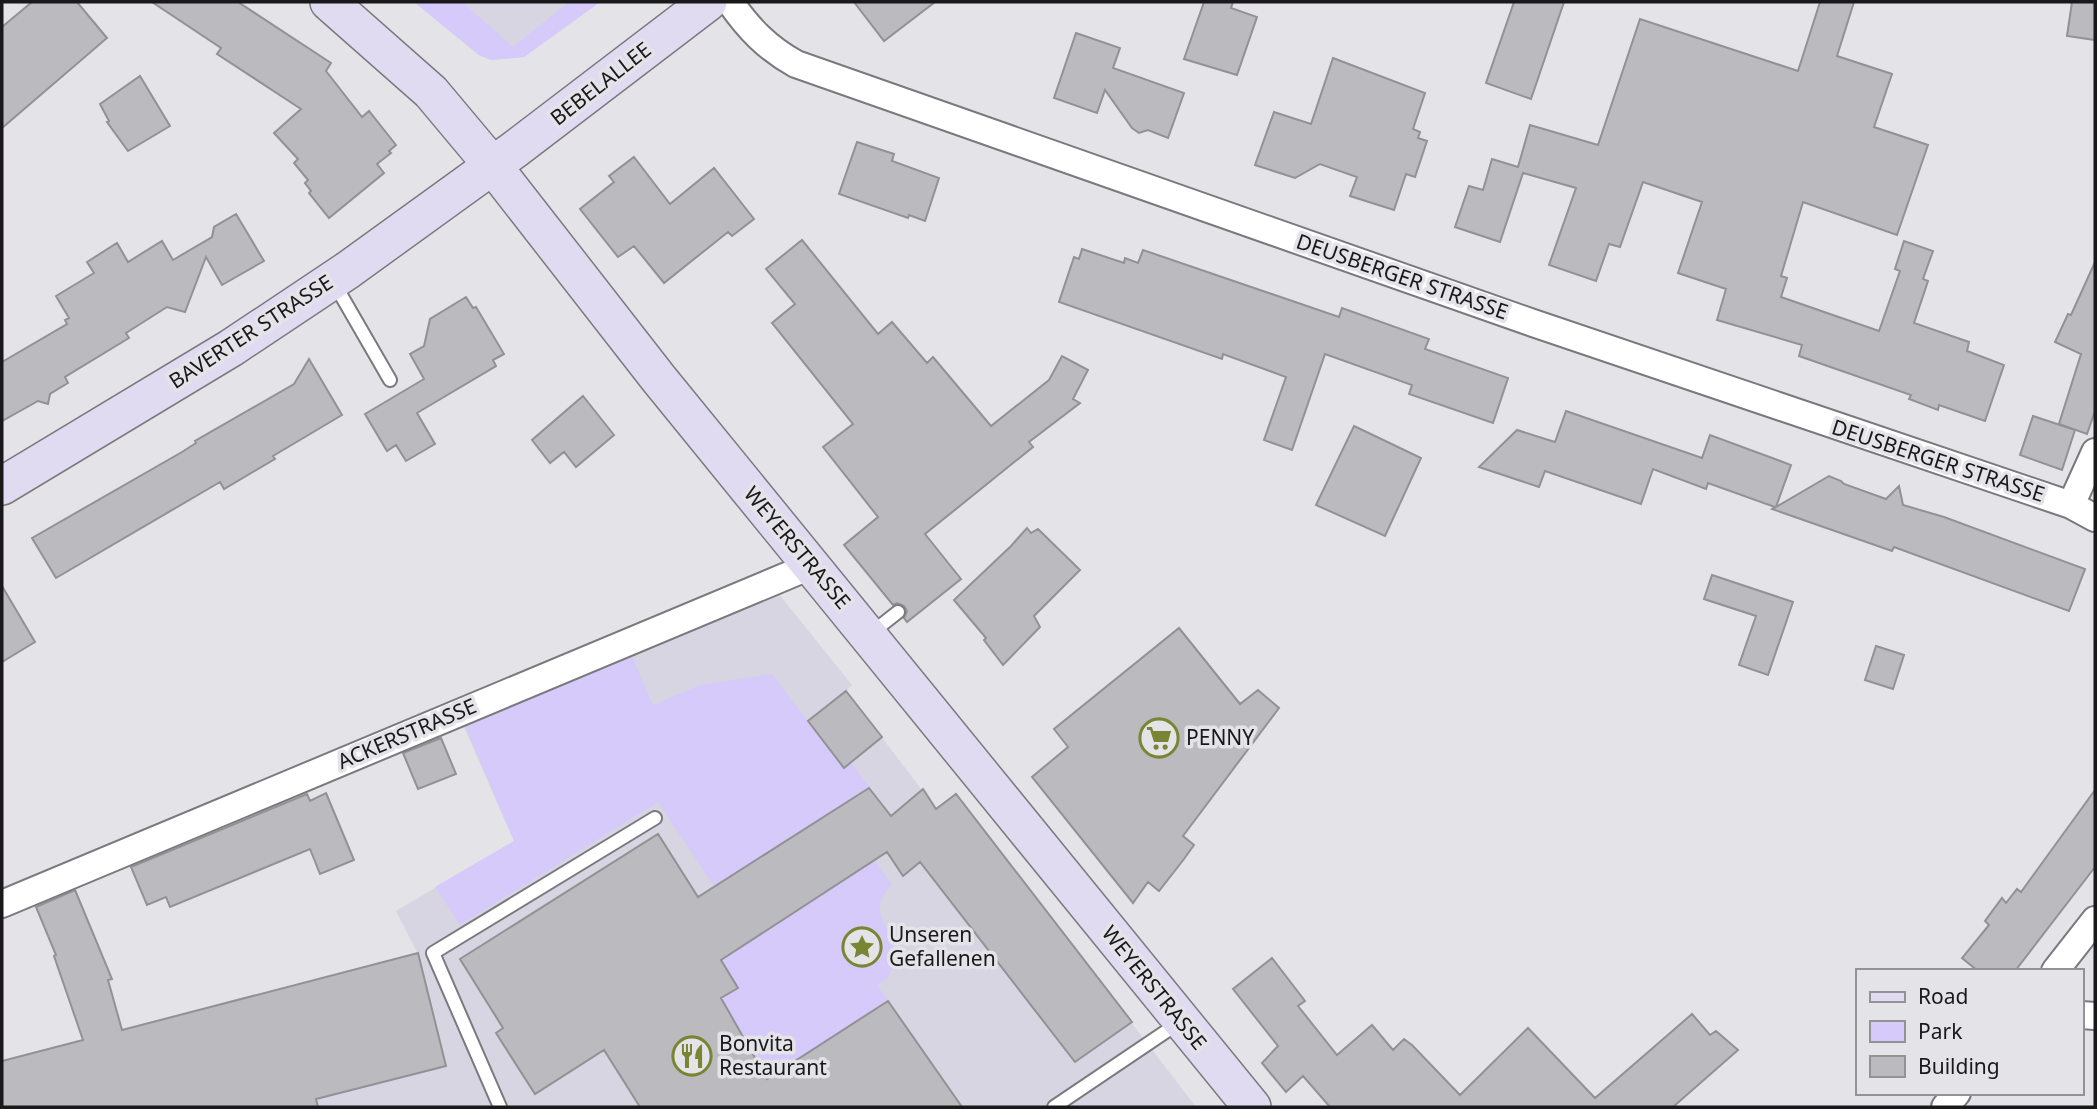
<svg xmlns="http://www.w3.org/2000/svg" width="2097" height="1109" font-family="'Noto Sans',sans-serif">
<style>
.built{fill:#d7d5e1}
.green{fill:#d6cafa}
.building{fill:#bbbabe;stroke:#929195;stroke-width:2}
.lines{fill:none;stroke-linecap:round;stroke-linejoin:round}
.lane-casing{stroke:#7a7a7e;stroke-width:16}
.street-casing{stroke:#7a7a7e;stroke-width:30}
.secondary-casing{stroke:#7a7a7e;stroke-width:40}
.lane{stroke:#fff;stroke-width:12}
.street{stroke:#fff;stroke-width:26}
.secondary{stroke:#e1dbf2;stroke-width:37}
.labels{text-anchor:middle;stroke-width:7;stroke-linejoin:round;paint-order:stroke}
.street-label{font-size:21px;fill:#19181a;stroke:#e4e3e8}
.poi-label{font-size:21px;fill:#19181a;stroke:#e4e3e8;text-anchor:start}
</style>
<rect width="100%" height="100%" fill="#e4e3e8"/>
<path class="built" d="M 414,2 L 600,2 L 524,57 L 491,60 L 479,55 Z
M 778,593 L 852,685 L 846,691 L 936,808 L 956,794 L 1196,1107 L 2,1107 L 2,1061 L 418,954 L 396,911 L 514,841 L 464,727 Z"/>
<path class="green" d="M 414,2 L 462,2 L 513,47 L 569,2 L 600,2 L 524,57 L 491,60 L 479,55 Z
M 632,656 L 653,705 L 700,685 L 772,674 L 843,768 L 851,762 L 878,799 L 868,805 L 859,794 L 714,886 L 658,802 L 460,925 L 435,887 L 514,841 L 465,726 Z
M 874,860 L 892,885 C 864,913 892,923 894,951 C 895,961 891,970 888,978 L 877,985 L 888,1001 L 769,1078 L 721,998 L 737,988 L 721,960 Z"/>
<path class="building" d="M 32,2 L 77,2 L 107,38 L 2,128 L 2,27 Z
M 152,2 L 238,2 L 331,63 L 326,71 L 362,117 L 369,111 L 396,145 L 389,151 L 391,153 L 377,164 L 384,173 L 329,218 L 309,193 L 311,191 L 305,183 L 308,180 L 294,163 L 298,159 L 274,133 L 301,109 L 217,54 L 221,48 Z
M 854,2 L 935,2 L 884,41 Z
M 1204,2 L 1233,2 L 1231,8 L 1257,17 L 1237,75 L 1184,59 Z
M 1514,2 L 1564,2 L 1531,99 L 1486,83 Z
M 1820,2 L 1854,2 L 1837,56 L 1892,74 L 1874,127 L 1928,145 L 1897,235 L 1803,202 L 1781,276 L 1787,278 L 1781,297 L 1879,331 L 1900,271 L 1895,269 L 1904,241 L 1933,251 L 1923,279 L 1928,281 L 1914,323 L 1969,342 L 1967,351 L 2004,365 L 1985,421 L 1939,405 L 1938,410 L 1909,399 L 1911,395 L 1799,356 L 1802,345 L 1717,320 L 1726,289 L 1678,273 L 1702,202 L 1643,182 L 1620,247 L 1609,244 L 1596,281 L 1549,265 L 1576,188 L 1523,173 L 1500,242 L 1455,227 L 1469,186 L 1483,190 L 1492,159 L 1518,167 L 1530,125 L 1598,145 L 1640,19 L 1798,71 Z
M 2072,2 L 2095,2 L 2095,40 L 2067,36 Z
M 1076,33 L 1120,48 L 1113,68 L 1184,93 L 1168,138 L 1148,130 L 1139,133 L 1132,128 L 1105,90 L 1097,113 L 1054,98 Z
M 1333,58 L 1425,93 L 1413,129 L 1420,132 L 1418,138 L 1427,141 L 1415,177 L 1406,174 L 1394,210 L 1350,196 L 1357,177 L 1320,164 L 1295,178 L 1255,165 L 1274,112 L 1311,124 Z
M 140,76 L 170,126 L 128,151 L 107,122 L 109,121 L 100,104 Z
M 857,142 L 894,154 L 892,161 L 939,178 L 925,221 L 909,215 L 908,218 L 839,194 Z
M 634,157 L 670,204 L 714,168 L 754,219 L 732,236 L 728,232 L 664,283 L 634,246 L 618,257 L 580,209 L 614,182 L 609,176 Z
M 236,214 L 264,261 L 222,285 L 206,257 L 185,312 L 167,307 L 126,333 L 129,338 L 65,377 L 68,383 L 50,394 L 48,404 L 38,401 L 2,421 L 2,362 L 67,324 L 65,320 L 69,318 L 56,296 L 94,273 L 87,262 L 117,243 L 128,262 L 162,241 L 173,260 L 212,237 L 214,227 Z
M 802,240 L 878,334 L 892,322 L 927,363 L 933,357 L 991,426 L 1049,380 L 1062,356 L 1088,370 L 1073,399 L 1080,403 L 1029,442 L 1033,447 L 925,534 L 961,579 L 907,622 L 904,618 L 907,611 L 904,606 L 897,603 L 893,605 L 844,545 L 878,517 L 823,447 L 853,424 L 772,323 L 795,304 L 766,269 Z
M 1082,249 L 1124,263 L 1125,258 L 1138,263 L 1143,250 L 1339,317 L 1342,308 L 1429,339 L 1425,349 L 1508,378 L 1493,423 L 1409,394 L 1412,385 L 1325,354 L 1292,450 L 1264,440 L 1286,377 L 1223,354 L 1222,359 L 1059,302 L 1074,257 L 1079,259 Z
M 2095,262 L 2095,411 L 2087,434 L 2059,424 L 2081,354 L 2055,342 L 2068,314 L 2071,315 Z
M 466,297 L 473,308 L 476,307 L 504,354 L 493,360 L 496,366 L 417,413 L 435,444 L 406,461 L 396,445 L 387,451 L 365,414 L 424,379 L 410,354 L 424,346 L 430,319 Z
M 309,359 L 342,415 L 273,456 L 275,459 L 224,489 L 220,482 L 56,578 L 32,538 L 182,452 L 196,443 L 195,441 L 294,384 Z
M 583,396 L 614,435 L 576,467 L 564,452 L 550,463 L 532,440 Z
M 1566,411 L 1702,458 L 1710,435 L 1791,465 L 1776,507 L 1829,476 L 1841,481 L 1844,484 L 1886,499 L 1899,486 L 1903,505 L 1944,517 L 2085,569 L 2069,611 L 1894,547 L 1892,551 L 1772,509 L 1775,507 L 1708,483 L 1706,489 L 1653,469 L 1641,504 L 1545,471 L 1539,487 L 1479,467 L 1517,430 L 1555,442 Z
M 2033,416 L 2075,430 L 2062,470 L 2020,455 Z
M 1354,426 L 1421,458 L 1385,536 L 1316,505 Z
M 1027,528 L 1031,533 L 1038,529 L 1080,570 L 1034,616 L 1040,627 L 1003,665 L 984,640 L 986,638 L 954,600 L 1011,546 Z
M 1712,575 L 1793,602 L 1768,675 L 1739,665 L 1756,616 L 1704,599 Z
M 2,586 L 35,642 L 2,662 Z
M 1179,628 L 1240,704 L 1258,690 L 1279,708 L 1183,836 L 1194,845 L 1184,859 L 1159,891 L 1148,882 L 1133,903 L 1032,777 L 1068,747 L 1054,729 Z
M 1876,646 L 1904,655 L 1893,689 L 1865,680 Z
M 846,691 L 882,737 L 844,768 L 808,721 Z
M 441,738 L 456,774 L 418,789 L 403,753 Z
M 869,788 L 891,816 L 923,789 L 936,809 L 956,794 L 1132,1022 L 1075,1062 L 920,862 L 903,876 L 887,852 L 721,960 L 738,988 L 721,998 L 767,1079 L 888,1001 L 962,1107 L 640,1107 L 604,1050 L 535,1094 L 496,1033 L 503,1028 L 460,959 L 658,834 L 698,897 Z
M 2095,790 L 2095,867 L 2015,971 L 1978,971 L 1962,958 L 1989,925 L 1985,921 L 2002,898 L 2006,903 L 2017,889 L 2021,892 Z
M 326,793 L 354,860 L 320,874 L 310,849 L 170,907 L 166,897 L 147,905 L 131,867 L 307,794 L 310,801 Z
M 75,890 L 112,979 L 108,980 L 122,1030 L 418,953 L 446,1066 L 316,1099 L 318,1107 L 2,1107 L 2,1061 L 83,1040 L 54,956 L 56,955 L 36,907 Z
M 1272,958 L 1305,1001 L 1298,1006 L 1337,1055 L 1372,1025 L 1393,1050 L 1404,1039 L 1412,1045 L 1460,1095 L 1528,1028 L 1595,1098 L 1692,1014 L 1710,1035 L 1716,1031 L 1738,1050 L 1673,1107 L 1330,1107 L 1303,1076 L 1286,1092 L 1262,1063 L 1278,1046 L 1233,989 Z"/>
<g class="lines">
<g class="lane-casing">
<path id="lane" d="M 334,283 L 390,380
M 870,634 L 898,612
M 500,1107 L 433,953 L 655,818
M 1054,1107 L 1180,1022"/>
</g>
<g class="street-casing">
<path id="street" d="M 730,2 C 749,29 767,48 796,64 L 1533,323 L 2071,505 L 2095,518
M 2071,505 L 2095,452
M 2,904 L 813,565
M 2055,971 L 2095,920
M 2081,1015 L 2095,1016
M 1945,1107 L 1957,1093"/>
</g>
<g class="secondary-casing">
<path id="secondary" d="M 329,2 L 431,92 L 493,166 L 659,379 L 1252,1107
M 2,486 L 231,348 L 348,270 L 514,150 L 708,2"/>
</g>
<use href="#lane" class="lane"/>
<use href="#street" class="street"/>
<use href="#secondary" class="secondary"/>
</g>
<defs>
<g id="supermarket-ring" transform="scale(2.0125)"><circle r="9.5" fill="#e4e3e8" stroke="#798532" stroke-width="1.5"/><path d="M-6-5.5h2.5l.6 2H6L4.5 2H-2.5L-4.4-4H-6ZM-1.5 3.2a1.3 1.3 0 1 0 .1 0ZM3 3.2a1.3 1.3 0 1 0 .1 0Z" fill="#798532"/></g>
<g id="sight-ring" transform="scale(2.0125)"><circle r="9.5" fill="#e4e3e8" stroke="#798532" stroke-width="1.5"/><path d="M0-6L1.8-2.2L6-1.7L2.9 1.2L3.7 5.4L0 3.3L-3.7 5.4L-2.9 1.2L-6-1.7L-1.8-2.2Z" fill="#798532"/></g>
<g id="restaurant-ring" transform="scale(2.0125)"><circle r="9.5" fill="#e4e3e8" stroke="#798532" stroke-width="1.5"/><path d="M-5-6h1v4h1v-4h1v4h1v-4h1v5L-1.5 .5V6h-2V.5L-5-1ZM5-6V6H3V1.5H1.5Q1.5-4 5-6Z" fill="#798532"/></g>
</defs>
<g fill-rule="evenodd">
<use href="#supermarket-ring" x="1159" y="738"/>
<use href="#sight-ring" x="862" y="947"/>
<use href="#restaurant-ring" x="692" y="1056"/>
</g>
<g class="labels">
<g class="street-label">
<text transform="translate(601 84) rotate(-38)" y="7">BEBELALLEE</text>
<text transform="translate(1402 277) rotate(19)" y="7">DEUSBERGER STRASSE</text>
<text transform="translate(251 332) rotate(-33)" y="7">BAVERTER STRASSE</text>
<text transform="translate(1938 461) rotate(18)" y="7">DEUSBERGER STRASSE</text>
<text transform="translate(797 548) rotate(50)" y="7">WEYERSTRASSE</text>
<text transform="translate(407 734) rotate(-23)" y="7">ACKERSTRASSE</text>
<text transform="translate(1154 988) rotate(51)" y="7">WEYERSTRASSE</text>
</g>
<g class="poi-label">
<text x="1186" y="745">PENNY</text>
<text x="889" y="942">Unseren<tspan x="889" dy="24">Gefallenen</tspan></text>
<text x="719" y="1051">Bonvita<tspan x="719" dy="24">Restaurant</tspan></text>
</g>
</g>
<rect width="2097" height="1109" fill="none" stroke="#19181a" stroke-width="7"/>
<rect x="1856" y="969" width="228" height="126" fill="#e4e3e8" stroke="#939296" stroke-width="2"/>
<rect x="1870" y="992" width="35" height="10" fill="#e1dbf2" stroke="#939296" stroke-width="2"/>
<text x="1918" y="1004" font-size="21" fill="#19181a">Road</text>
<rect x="1870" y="1021" width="35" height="21" fill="#d6cafa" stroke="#939296" stroke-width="2"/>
<text x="1918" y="1039" font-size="21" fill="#19181a">Park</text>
<rect x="1870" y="1056" width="35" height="21" fill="#bbbabe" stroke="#939296" stroke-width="2"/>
<text x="1918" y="1074" font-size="21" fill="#19181a">Building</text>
</svg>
